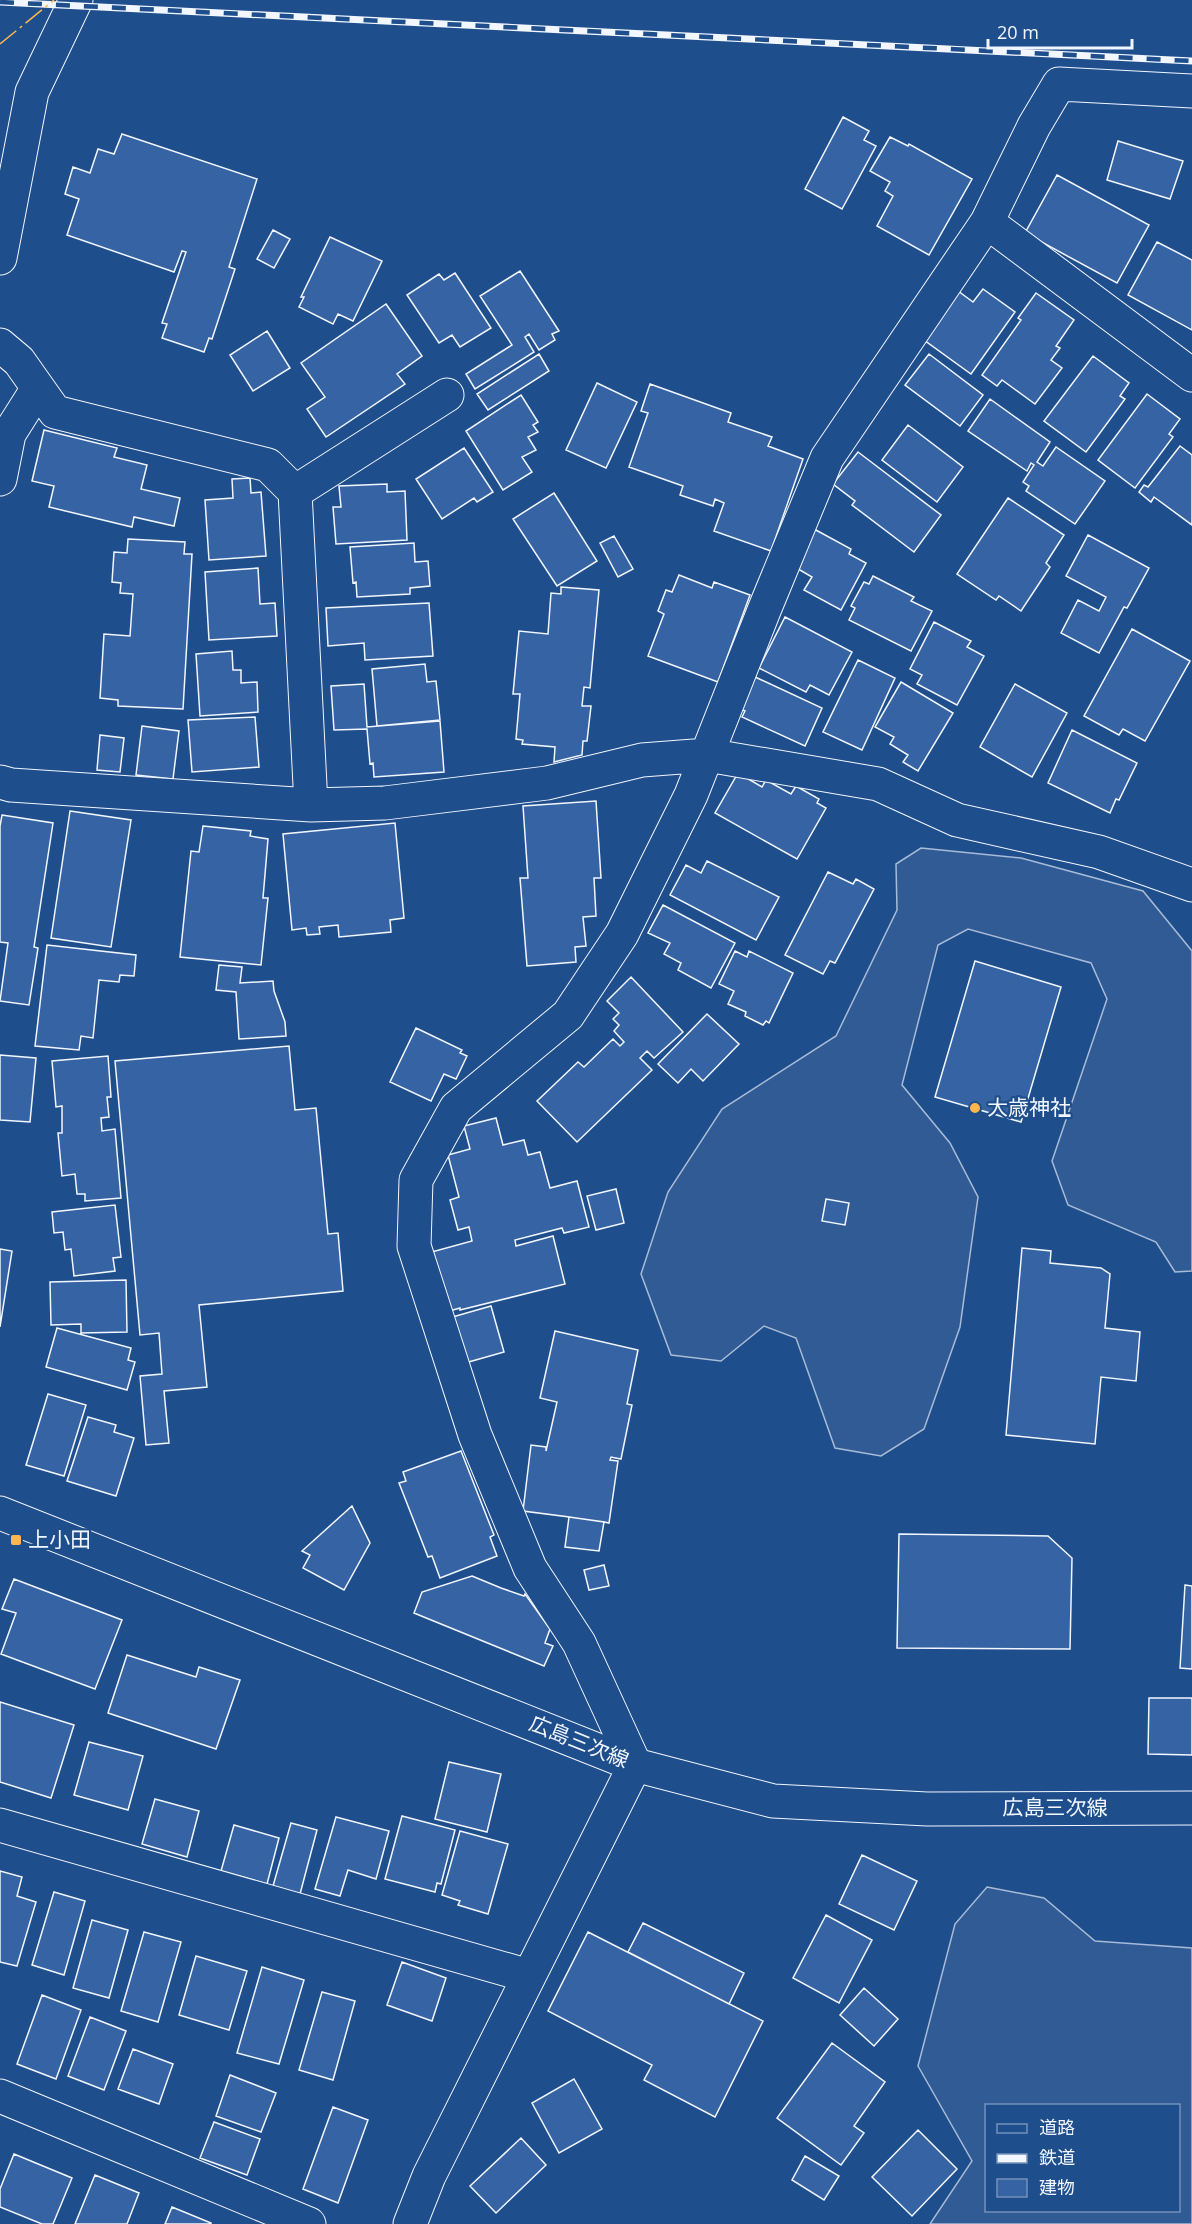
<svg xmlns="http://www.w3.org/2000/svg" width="1192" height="2224" font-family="'Open Sans','Noto Sans JP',sans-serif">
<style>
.built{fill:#305b95;stroke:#a8bbd7;stroke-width:1.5;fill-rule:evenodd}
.building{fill:#3563a3;stroke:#f2f6ff;stroke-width:1.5}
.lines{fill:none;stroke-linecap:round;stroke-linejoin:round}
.minor-casing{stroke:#f2f6ff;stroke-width:35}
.major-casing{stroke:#f2f6ff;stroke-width:35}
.minor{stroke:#1f4e8c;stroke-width:33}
.major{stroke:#1f4e8c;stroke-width:33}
.rail-casing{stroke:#f2f6ff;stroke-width:7}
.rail{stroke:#1f4e8c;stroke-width:4.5;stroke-dasharray:14;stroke-linecap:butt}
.power{stroke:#ffb74d;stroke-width:1.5;stroke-dasharray:21 4.5 3 4.5;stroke-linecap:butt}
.poi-dot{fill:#ffb74d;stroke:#1f4e8c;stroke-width:2}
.labels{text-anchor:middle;stroke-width:4.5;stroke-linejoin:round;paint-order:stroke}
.poi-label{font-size:21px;fill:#f2f6ff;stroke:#1f4e8c;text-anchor:start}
.street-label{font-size:21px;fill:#f2f6ff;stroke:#1f4e8c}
</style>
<rect width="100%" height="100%" fill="#1f4e8c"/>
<path class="built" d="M 921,848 L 1021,858 L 1143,891 L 1192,951 L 1192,1271 L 1175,1272 L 1156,1242 L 1068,1205 L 1052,1161 L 1107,999 L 1091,963 L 968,929 L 938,945 L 902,1085 L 950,1143 L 978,1197 L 960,1327 L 924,1429 L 881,1456 L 835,1448 L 796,1338 L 764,1326 L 721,1361 L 671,1355 L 641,1274 L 668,1192 L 722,1109 L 836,1036 L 897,910 L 896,864 Z
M 987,1887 L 1044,1898 L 1095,1941 L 1192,1948 L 1192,2224 L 930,2224 L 972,2161 L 918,2066 L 955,1924 ZM 986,2106 L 1178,2106 L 1178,2210 L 986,2210 Z"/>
<path class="building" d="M 843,117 L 869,131 L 864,140 L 876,146 L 842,209 L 805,189 Z
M 122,134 L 257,179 L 229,267 L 235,269 L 212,339 L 209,338 L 204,352 L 162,338 L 167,324 L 162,323 L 186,252 L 182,251 L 174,272 L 67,235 L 79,199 L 65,194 L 73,167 L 90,173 L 98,149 L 114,154 Z
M 890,137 L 908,146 L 909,144 L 972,179 L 929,255 L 877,226 L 893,196 L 885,191 L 890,182 L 870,171 Z
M 1118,141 L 1183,161 L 1170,199 L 1107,180 Z
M 1057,175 L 1149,225 L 1117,283 L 1025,233 Z
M 273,230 L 290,239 L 274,268 L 257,259 Z
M 330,237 L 382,261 L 353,321 L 338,314 L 333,324 L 299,307 L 304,297 L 301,297 Z
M 1157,242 L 1192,260 L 1192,330 L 1128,295 Z
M 520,271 L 559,331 L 552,334 L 555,340 L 539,350 L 529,334 L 525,337 L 534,352 L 475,389 L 466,374 L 512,345 L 480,296 Z
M 455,273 L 491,328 L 460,347 L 452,335 L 439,343 L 407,295 L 439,274 L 444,280 Z
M 983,289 L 1015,312 L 971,374 L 924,340 L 958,291 L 973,302 Z
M 1036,293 L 1074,320 L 1056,346 L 1060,348 L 1051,360 L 1062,368 L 1035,404 L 1002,380 L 997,386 L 982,375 L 1021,320 L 1018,318 Z
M 386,304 L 422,356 L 397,374 L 405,384 L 326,437 L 307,409 L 325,397 L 301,363 Z
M 267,331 L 290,368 L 253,391 L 230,355 Z
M 539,354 L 549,371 L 488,410 L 477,394 Z
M 929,354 L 983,395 L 960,426 L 905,385 Z
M 1093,356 L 1129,383 L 1120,396 L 1125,399 L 1086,452 L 1044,421 Z
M 597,383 L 637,402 L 606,468 L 566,450 Z
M 650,384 L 731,413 L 728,422 L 772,437 L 768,446 L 803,459 L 771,551 L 714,531 L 724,503 L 715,499 L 713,506 L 680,495 L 683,486 L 629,467 L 648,413 L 641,411 Z
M 1147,394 L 1180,419 L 1169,434 L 1173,437 L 1135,488 L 1098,460 Z
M 521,395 L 538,422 L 533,425 L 538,432 L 528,437 L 536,450 L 522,457 L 532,472 L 503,490 L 466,431 Z
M 990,399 L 1050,442 L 1037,462 L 1043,466 L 1056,447 L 1105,481 L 1075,524 L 1026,491 L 1029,486 L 1023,482 L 1034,465 L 1031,463 L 1027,471 L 968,431 Z
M 908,425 L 963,467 L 937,502 L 882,460 Z
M 44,430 L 117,448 L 114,457 L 147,465 L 141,489 L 180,498 L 174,526 L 134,517 L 132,527 L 49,507 L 54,486 L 32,481 Z
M 1180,446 L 1192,455 L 1192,525 L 1154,497 L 1151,502 L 1139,492 L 1144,485 L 1148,487 Z
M 464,448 L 493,492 L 477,502 L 474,498 L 442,519 L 416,479 Z
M 858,452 L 941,515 L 914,552 L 852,505 L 855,501 L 833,484 Z
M 250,478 L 251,493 L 261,492 L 266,556 L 209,560 L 205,500 L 233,498 L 232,479 Z
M 387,484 L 387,492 L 405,491 L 407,540 L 336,544 L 333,507 L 341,507 L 339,486 Z
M 554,493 L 597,561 L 557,586 L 513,519 Z
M 1008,498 L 1064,535 L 1046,563 L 1050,567 L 1021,611 L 999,596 L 996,600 L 957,574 Z
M 814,529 L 851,549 L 849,554 L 866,563 L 841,610 L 804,590 L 812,577 L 793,566 Z
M 1088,535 L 1149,568 L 1127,608 L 1124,607 L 1099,653 L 1061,633 L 1078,600 L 1099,611 L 1106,597 L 1066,576 Z
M 614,536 L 633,569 L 618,577 L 600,543 Z
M 128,539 L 185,542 L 184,554 L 192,554 L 183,709 L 118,706 L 118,700 L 100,698 L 104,634 L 130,636 L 133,594 L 120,593 L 121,583 L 112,582 L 114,552 L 127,553 Z
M 414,543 L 415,562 L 428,561 L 430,586 L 410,588 L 410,594 L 357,597 L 356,582 L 353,583 L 350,547 Z
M 258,568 L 260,604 L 275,603 L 277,636 L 209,640 L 205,572 Z
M 679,575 L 712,588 L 714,582 L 750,595 L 718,682 L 648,656 L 664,614 L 658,611 L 666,590 L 672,592 Z
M 873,576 L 914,597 L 911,601 L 932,611 L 911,651 L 849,620 L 855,608 L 851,606 L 864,582 L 869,584 Z
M 561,587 L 599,590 L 590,688 L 584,687 L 582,706 L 591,706 L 587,741 L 583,741 L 582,755 L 554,762 L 555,747 L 522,744 L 523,740 L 516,739 L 520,694 L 513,694 L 519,631 L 548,634 L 551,593 L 561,594 Z
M 429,603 L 433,656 L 365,660 L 364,643 L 328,646 L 326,608 Z
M 785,617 L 852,652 L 829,695 L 810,685 L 806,692 L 759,668 Z
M 934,622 L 971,641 L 967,647 L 984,656 L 957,705 L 917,684 L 922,675 L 910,669 Z
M 1132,629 L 1190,661 L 1145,741 L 1123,729 L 1119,735 L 1084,716 Z
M 232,651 L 233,670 L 241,670 L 241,683 L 257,682 L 258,712 L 200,716 L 196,654 Z
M 858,660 L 895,678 L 862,750 L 823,732 Z
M 425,664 L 427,682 L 436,681 L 440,720 L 377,726 L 372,669 Z
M 753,676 L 822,708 L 805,746 L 742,717 L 745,711 L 738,708 Z
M 901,682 L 953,713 L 918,771 L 903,762 L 908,755 L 890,744 L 894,737 L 875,727 Z
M 364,684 L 367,727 L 440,721 L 444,772 L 374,777 L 373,763 L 370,764 L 367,729 L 334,730 L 331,686 Z
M 1015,684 L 1067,713 L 1032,777 L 980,747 Z
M 255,717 L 259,767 L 192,772 L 188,720 Z
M 142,726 L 179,731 L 173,779 L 136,775 Z
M 1072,730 L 1137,763 L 1119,800 L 1116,799 L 1110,813 L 1048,783 Z
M 100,735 L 124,738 L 120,772 L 97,770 Z
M 738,773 L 762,787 L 766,780 L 791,794 L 796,786 L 819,799 L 817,803 L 826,808 L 797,859 L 715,813 Z
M 596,801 L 601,878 L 594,878 L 596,916 L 583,917 L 586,946 L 575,947 L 576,962 L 527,966 L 520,878 L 528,878 L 523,806 Z
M 70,811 L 131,820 L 111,947 L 51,938 Z
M 2,815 L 53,823 L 34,947 L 38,948 L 29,1005 L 0,1001 L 8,943 L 0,942 L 0,826 Z
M 395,823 L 404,918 L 390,920 L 391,932 L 339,937 L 338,925 L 319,927 L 320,934 L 307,935 L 306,928 L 292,930 L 283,834 Z
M 203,826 L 251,831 L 250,836 L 268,839 L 263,898 L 268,898 L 261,965 L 180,957 L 191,851 L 199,852 Z
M 707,861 L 779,897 L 756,940 L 670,895 L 686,865 L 701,873 Z
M 828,872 L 853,884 L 856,879 L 874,889 L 835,963 L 830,961 L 823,974 L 785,955 Z
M 663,905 L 735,943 L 711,988 L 678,970 L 681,963 L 664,954 L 670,943 L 648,933 Z
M 47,945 L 136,955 L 134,976 L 120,975 L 119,982 L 99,980 L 93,1038 L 81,1036 L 79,1050 L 35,1046 Z
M 735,951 L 747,957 L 749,951 L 793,973 L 769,1023 L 766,1021 L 763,1025 L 745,1016 L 746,1012 L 728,1004 L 734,991 L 719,984 Z
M 975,961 L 1061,987 L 1021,1122 L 935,1097 Z
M 219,965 L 242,967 L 240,983 L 273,981 L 274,991 L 285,1022 L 286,1036 L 239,1039 L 236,992 L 216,990 Z
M 631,977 L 683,1032 L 654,1058 L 647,1051 L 640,1058 L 652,1070 L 577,1142 L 537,1101 L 578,1062 L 584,1067 L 613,1039 L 620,1046 L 624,1042 L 614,1031 L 619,1025 L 613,1019 L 619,1013 L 607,1001 Z
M 707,1014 L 739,1044 L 703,1081 L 691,1069 L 678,1083 L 658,1064 Z
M 416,1028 L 462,1050 L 460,1053 L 467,1056 L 456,1079 L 444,1074 L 431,1101 L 390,1082 Z
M 289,1046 L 295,1110 L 316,1108 L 328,1234 L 338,1233 L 343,1291 L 199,1305 L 207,1387 L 164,1391 L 169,1443 L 146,1445 L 140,1376 L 162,1374 L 159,1333 L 140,1335 L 115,1061 Z
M 0,1055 L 36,1058 L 30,1122 L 0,1120 Z
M 108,1056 L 111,1097 L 107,1097 L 109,1117 L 101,1118 L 102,1131 L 115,1129 L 121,1198 L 85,1201 L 85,1194 L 77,1194 L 75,1174 L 62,1176 L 58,1133 L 62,1133 L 62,1106 L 56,1107 L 52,1061 Z
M 496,1118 L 503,1145 L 524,1140 L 528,1155 L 540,1152 L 550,1188 L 577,1181 L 589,1227 L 564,1233 L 562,1228 L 515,1240 L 516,1246 L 553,1236 L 565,1284 L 460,1310 L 460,1308 L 446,1312 L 428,1253 L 472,1241 L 469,1227 L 458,1230 L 450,1200 L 459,1197 L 448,1155 L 470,1149 L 464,1126 Z
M 616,1189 L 624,1223 L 596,1230 L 587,1196 Z
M 826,1199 L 849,1203 L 845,1225 L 822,1221 Z
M 115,1205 L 121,1257 L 113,1258 L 115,1271 L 74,1276 L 71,1249 L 65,1250 L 63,1232 L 54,1233 L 52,1212 Z
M 1022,1248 L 1051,1251 L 1050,1263 L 1101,1268 L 1110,1274 L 1105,1328 L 1140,1332 L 1136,1381 L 1101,1377 L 1095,1444 L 1006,1435 Z
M 0,1249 L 12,1251 L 0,1327 Z
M 126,1280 L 127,1332 L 81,1333 L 81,1324 L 51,1325 L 50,1282 Z
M 491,1306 L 504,1352 L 465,1363 L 449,1318 Z
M 57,1328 L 131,1348 L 128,1360 L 135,1362 L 127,1390 L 46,1367 Z
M 555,1331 L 638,1350 L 627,1404 L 632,1405 L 621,1459 L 611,1457 L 610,1460 L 618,1461 L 609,1523 L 604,1522 L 599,1551 L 565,1547 L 569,1517 L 523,1511 L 531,1445 L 546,1447 L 546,1451 L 557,1402 L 540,1398 Z
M 48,1394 L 86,1405 L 64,1476 L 26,1465 Z
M 88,1417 L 116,1425 L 114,1432 L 134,1438 L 116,1496 L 67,1481 Z
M 461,1451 L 494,1535 L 490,1537 L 497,1556 L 440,1578 L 432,1556 L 428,1557 L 399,1483 L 406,1481 L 403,1472 Z
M 352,1506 L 370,1543 L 344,1590 L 303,1568 L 310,1555 L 302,1551 Z
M 569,1517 L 604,1522 L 599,1551 L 565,1547 Z
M 899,1534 L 1048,1536 L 1072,1558 L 1070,1649 L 897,1648 Z
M 604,1565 L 609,1586 L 589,1590 L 584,1570 Z
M 472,1576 L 501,1588 L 524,1596 L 525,1594 L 550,1629 L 545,1643 L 553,1646 L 544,1666 L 414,1613 L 422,1592 Z
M 14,1579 L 122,1620 L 95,1689 L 1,1654 L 16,1613 L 2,1609 Z
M 1185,1585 L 1192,1586 L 1192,1669 L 1180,1668 Z
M 127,1655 L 196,1677 L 199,1667 L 240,1680 L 216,1749 L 108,1713 Z
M 1149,1698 L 1192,1698 L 1192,1755 L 1148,1754 Z
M 0,1702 L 74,1725 L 51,1798 L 0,1782 Z
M 89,1742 L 143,1756 L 128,1810 L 74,1795 Z
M 449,1762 L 501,1774 L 487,1832 L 435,1819 Z
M 155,1799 L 199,1811 L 187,1857 L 142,1844 Z
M 402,1816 L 455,1830 L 441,1884 L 437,1883 L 435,1892 L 385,1879 Z
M 336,1817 L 389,1831 L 376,1879 L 348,1870 L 340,1896 L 315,1889 Z
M 291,1823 L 317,1830 L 300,1894 L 273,1886 Z
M 234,1825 L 279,1838 L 267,1884 L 221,1871 Z
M 460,1831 L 508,1844 L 488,1914 L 458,1905 L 460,1901 L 442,1895 Z
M 862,1855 L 917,1881 L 894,1930 L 839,1904 Z
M 0,1871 L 22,1877 L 17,1896 L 36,1902 L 17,1966 L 0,1962 Z
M 54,1892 L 85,1901 L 64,1975 L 32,1965 Z
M 826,1915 L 872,1940 L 839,2003 L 793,1978 Z
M 92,1920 L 128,1930 L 109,1998 L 73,1988 Z
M 643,1923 L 744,1973 L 729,2004 L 628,1952 Z
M 144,1932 L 181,1942 L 158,2022 L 121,2011 Z
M 588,1932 L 763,2021 L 715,2117 L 644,2080 L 652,2065 L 548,2011 Z
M 196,1956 L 247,1971 L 229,2030 L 179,2015 Z
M 402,1962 L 446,1978 L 432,2021 L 387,2005 Z
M 262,1967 L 304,1980 L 279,2064 L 237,2053 Z
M 864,1988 L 898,2019 L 874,2046 L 840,2015 Z
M 322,1992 L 355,2001 L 333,2080 L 299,2070 Z
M 42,1995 L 81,2010 L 56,2079 L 17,2064 Z
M 90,2017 L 126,2031 L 104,2090 L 68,2076 Z
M 832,2043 L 885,2082 L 854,2126 L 864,2133 L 841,2165 L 777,2118 Z
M 133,2049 L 173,2064 L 159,2104 L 118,2089 Z
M 230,2075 L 276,2093 L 261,2132 L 216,2116 Z
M 574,2079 L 602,2129 L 559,2153 L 532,2103 Z
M 333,2107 L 368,2120 L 338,2203 L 303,2189 Z
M 214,2122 L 260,2139 L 247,2175 L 200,2158 Z
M 918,2130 L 957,2169 L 912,2216 L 872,2177 Z
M 521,2138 L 546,2165 L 496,2213 L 470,2186 Z
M 14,2154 L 72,2178 L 53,2224 L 42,2224 L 0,2207 L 0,2189 Z
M 805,2156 L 839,2176 L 824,2200 L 792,2180 Z
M 95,2175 L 139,2193 L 127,2224 L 75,2224 Z
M 172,2207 L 211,2223 L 211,2224 L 165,2224 Z"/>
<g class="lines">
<g class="minor-casing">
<path id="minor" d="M 987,222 L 1192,375
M 0,258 L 32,92 L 76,0
M 0,345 L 19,361 L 55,412 L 268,465 L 295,492 L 311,805
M 0,479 L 9,434 L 38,388
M 295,492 L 447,395
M 0,782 L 11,785 L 311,805 L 385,803 L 547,783 L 642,760 L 707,755 L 878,784 L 957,820 L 1099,852 L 1192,885
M 0,1825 L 529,1976
M 0,2096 L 309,2224
M 410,2224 L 429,2176 L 635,1765 L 579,1643 L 530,1568 L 475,1435 L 414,1246 L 416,1180 L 456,1108 L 568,1015 L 622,934 L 691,795 L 765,608 L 827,458 L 987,222 L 1034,126 L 1059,84 L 1192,91"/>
</g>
<g class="major-casing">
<path id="major" d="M 0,1513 L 635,1765 L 773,1801 L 927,1809 L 1192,1808"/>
</g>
<use href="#minor" class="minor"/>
<use href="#major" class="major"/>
<g class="rail-casing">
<path id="rail" d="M 0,2 L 1192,61"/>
</g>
<use href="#rail" class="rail"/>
<path class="power" d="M 0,44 L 54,0"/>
</g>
<g class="poi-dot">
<circle cx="975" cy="1108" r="6"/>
<rect x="10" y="1534" width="12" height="12" rx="3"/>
</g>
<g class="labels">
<g class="poi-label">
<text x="987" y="1115">大歳神社</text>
<text x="28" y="1547">上小田</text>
</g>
<g class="street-label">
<text transform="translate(579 1742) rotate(22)" y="7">広島三次線</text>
<text x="1055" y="1815">広島三次線</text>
</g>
</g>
<rect x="985" y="2104" width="195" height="108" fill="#1f4e8c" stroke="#7391ba" stroke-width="1.5"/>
<rect x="997" y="2124" width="30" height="9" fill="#1f4e8c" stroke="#7391ba" stroke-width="1.5"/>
<text x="1039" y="2134" font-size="18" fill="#f2f6ff">道路</text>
<rect x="997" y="2154" width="30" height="9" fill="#f2f6ff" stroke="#7391ba" stroke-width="1.5"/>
<text x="1039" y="2164" font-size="18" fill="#f2f6ff">鉄道</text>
<rect x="997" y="2179" width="30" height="18" fill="#3563a3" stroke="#7391ba" stroke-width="1.5"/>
<text x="1039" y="2194" font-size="18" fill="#f2f6ff">建物</text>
<path d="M988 39v9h144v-9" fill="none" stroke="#f2f6ff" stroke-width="3"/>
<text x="997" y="39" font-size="18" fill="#f2f6ff" stroke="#1f4e8c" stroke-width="4.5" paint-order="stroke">20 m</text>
</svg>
